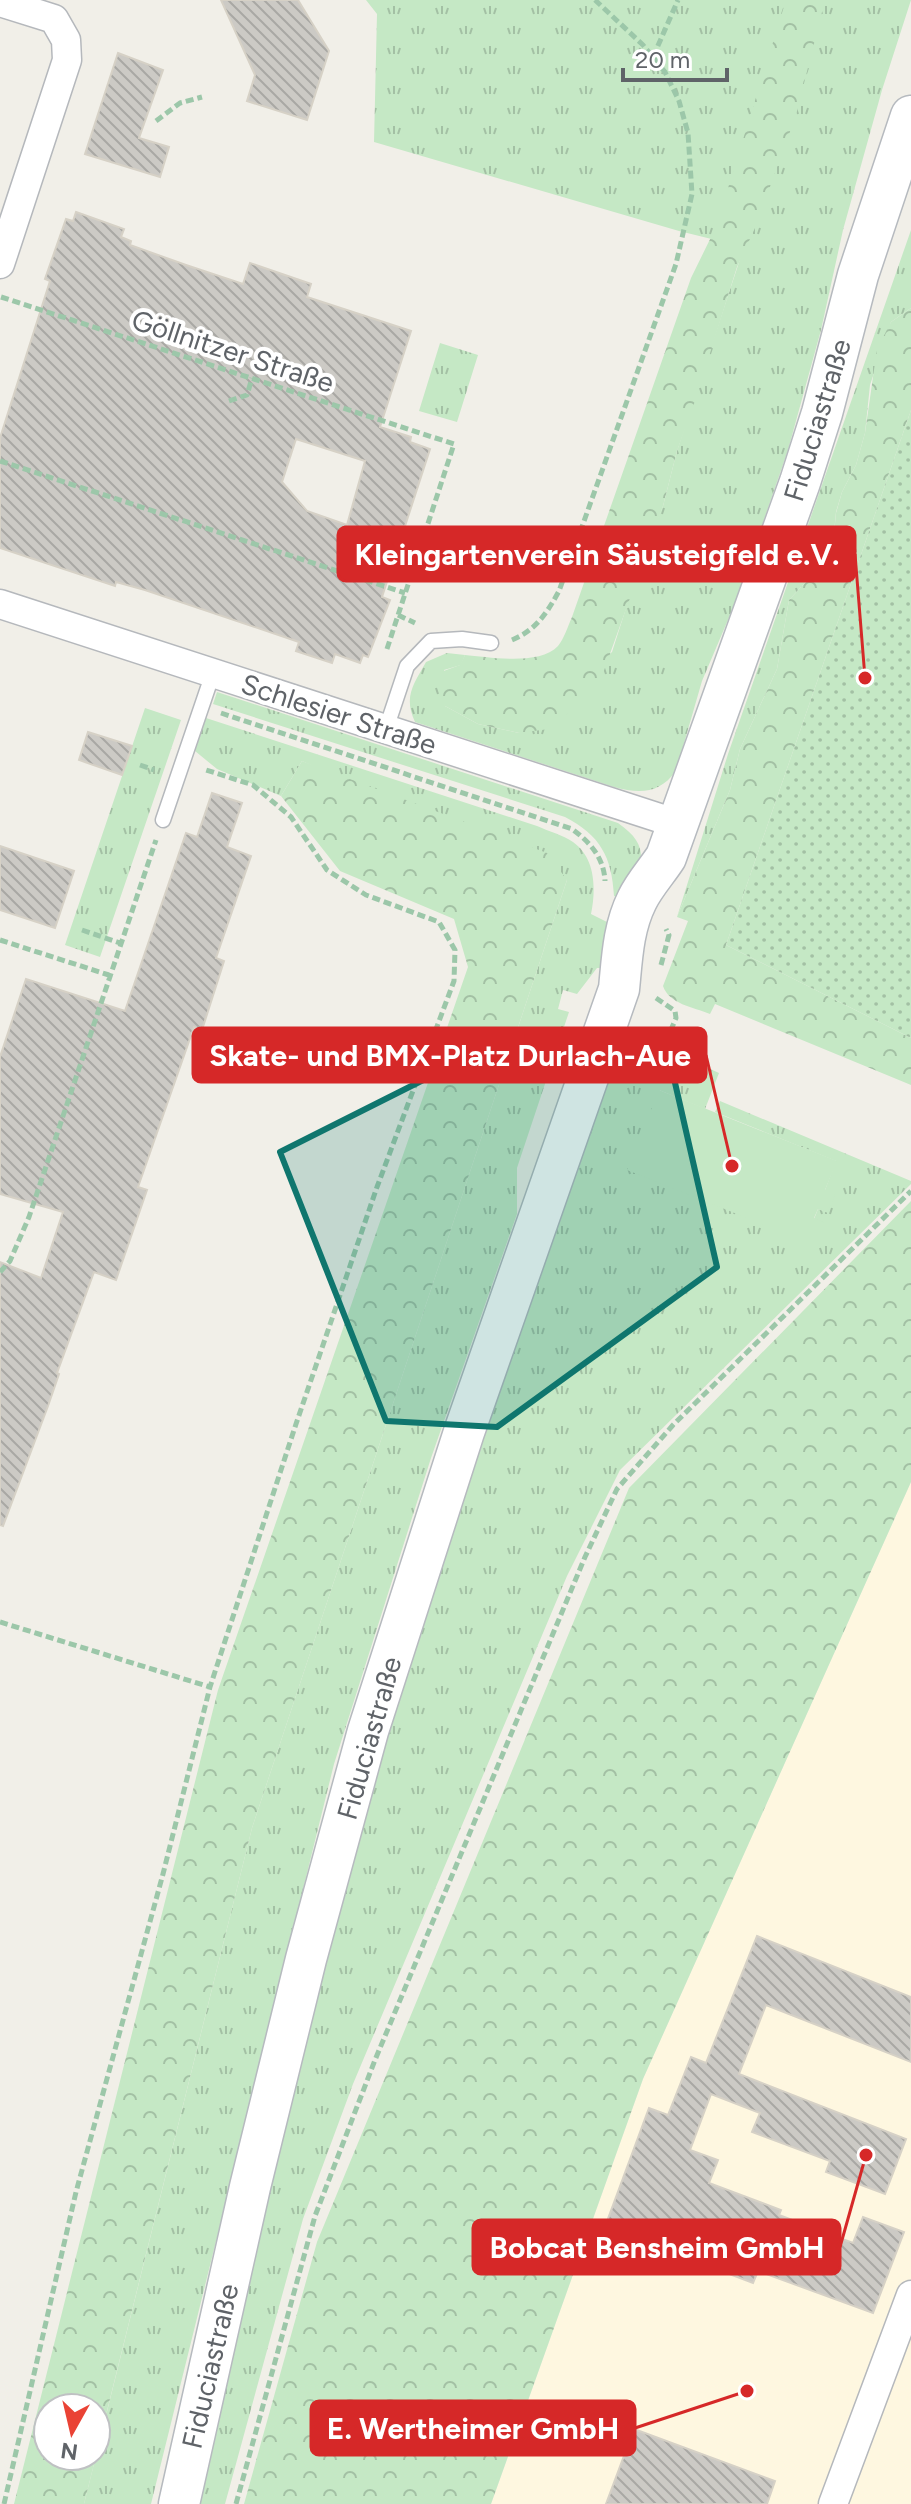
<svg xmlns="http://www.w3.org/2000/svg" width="911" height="2504" font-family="Figtree,sans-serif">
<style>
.commercial{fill:#fef7e0}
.grass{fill:url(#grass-tufts)}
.forest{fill:url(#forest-crowns)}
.garden{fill:url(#garden-dots)}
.pitch{fill:#c5e8c5}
.building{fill:url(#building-back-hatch);stroke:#d6d1c6;stroke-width:2;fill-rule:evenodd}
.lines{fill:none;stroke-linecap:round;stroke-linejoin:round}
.service-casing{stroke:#b5b8bc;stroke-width:17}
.minor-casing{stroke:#b5b8bc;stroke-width:31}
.secondary-casing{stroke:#b6babf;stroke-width:43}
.path{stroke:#9cc7a9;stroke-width:5;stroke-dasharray:8 4;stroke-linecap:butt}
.service{stroke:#fff;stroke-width:14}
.minor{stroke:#fff;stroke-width:28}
.secondary{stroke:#fff;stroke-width:40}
.marked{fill:#0f766e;fill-opacity:0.2;stroke:#0f766e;stroke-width:6;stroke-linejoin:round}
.labels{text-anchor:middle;stroke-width:8;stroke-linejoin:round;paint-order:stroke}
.street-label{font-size:28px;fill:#5f6368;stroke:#fff}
.leader{fill:none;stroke:#d62828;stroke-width:3}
.callout-dot{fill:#d62828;stroke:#fff;stroke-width:3}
.callout{fill:#d62828;stroke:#d62828;stroke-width:3}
.callout-label{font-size:30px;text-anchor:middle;font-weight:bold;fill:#fff}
</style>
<defs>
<pattern id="grass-tufts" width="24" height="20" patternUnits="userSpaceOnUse" patternTransform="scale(2)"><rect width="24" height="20" fill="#c5e8c5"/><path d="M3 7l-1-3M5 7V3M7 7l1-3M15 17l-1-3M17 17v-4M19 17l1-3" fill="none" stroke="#a3c0a4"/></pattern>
<pattern id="forest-crowns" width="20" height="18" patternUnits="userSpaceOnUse" patternTransform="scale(2)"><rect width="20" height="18" fill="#c5e8c5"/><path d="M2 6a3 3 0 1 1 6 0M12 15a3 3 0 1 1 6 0" fill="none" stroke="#a3c0a4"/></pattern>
<pattern id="garden-dots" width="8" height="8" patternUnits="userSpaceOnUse" patternTransform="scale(2)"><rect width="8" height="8" fill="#c5e8c5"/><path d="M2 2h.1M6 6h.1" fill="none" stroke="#a3c0a4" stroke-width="1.8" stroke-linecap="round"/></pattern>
<pattern id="building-back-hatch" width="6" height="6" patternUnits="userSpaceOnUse" patternTransform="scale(2)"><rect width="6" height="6" fill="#cccac5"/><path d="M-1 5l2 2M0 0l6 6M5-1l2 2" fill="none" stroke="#a9a8a4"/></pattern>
</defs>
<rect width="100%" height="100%" fill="#f1efe8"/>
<path class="commercial" d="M 911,1482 L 911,2504 L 491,2504 L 643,2079 Z"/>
<path class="grass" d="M 366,0 L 911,0 L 882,90 L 843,230 L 821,330 L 788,450 L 736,601 L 702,681 L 676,771 C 659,794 640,794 614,787 L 415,722 C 403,696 414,684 426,662 L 447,653 L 465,655 L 461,665 L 444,670 L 445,706 L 478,724 L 519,733 L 612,652 L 643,555 L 663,506 L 677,451 L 744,247 L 679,231 L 374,142 L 377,14 Z
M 911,230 L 911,308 L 891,322 L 870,385 L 865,433 L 856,465 L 842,492 L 836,512 L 833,544 L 826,560 L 789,600 L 777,669 L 740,749 L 730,790 L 677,917 L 728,754 Z
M 440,343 L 478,355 L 457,422 L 419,411 Z
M 217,692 L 618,823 C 654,848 640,865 628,901 L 614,896 C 612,857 600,835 565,817 L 213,704 Z
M 145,708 L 181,720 L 100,957 L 65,945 Z
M 206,718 L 537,826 C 548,831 563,835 573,842 C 596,858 596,890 591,914 L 615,926 L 601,968 L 597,968 L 577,994 L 563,990 L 558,1009 L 569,1012 L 517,1168 L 517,1214 L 431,1458 L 334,1764 L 151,2504 L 84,2504 L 252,1828 L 567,880 L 302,761 L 281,796 L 217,769 L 195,751 Z
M 620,1028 L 719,1073 L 705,1109 L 659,1090 L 814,1219 L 818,1209 L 827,1212 L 825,1190 L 836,1161 L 715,1112 L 720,1101 L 911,1181 L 911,1184 L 620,1470 L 567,1576 L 353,2084 L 303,2219 L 225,2504 L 196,2504 C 252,2264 304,2021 374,1784 C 448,1530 538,1280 620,1028 Z"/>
<path class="forest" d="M 786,0 L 825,0 L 796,115 L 755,228 L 737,267 L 695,401 L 677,451 L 663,506 L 597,690 L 549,729 L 519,733 L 478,724 L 445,706 L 439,692 L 438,673 L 460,665 L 465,655 C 489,657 539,666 558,646 C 564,639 568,626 572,617 L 691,278 L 716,227 Z
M 911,308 L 911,410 L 726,945 L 911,1038 L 911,1085 L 715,1004 L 710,1014 C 693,1007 669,1004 663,986 L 688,921 L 677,917 L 730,790 L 740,749 L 777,669 L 789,600 L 826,560 L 833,544 L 836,513 L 842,492 L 856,465 L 865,433 L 877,349 L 891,322 Z
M 302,761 L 547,853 L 567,880 L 252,1828 L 96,2455 L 96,2408 L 48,2408 L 48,2456 L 96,2456 L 84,2504 L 14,2504 L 218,1690 L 468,967 L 454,919 L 340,871 L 281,796 Z
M 911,1201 L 911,1482 L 643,2079 L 491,2504 L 244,2504 L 317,2242 L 629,1488 Z"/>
<path class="garden" d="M 911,410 L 911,1038 L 726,945 Z"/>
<path class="pitch" d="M 659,1090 L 837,1161 L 825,1190 L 835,1194 L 828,1213 L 818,1209 L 814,1218 L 826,1223 L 817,1246 L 627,1170 Z"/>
<path class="building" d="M 221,0 L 298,0 L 329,51 L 307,120 L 247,101 L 255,75 Z
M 118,53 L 163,70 L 139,138 L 169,147 L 160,177 L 85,154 Z
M 76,212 L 124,229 L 121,237 L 131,241 L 130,245 L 186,265 L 243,284 L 250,263 L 311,284 L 307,297 L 411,331 L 380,427 L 411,437 L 410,442 L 430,449 L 382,597 L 390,600 L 368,657 L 363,655 L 360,663 L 335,654 L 332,663 L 296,651 L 299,642 L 145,590 L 116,582 L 115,586 L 0,548 L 0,438 L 50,281 L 45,279 L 66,219 L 73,221 ZM 296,439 L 365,461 L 347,525 L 307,511 L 282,482 Z
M 88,732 L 132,746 L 122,775 L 79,760 Z
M 212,793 L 242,803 L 227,847 L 251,856 L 216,958 L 224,961 L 202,1030 L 194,1027 L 138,1187 L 147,1190 L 116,1280 L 94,1272 L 57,1373 L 59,1374 L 48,1406 L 3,1526 L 0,1525 L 0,1262 L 41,1278 L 63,1212 L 0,1194 L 0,1057 L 26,979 L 125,1011 L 186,833 L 197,837 Z
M 0,846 L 74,871 L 55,928 L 0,910 Z
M 757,1936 L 911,1997 L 911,2062 L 766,2005 L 739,2074 L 906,2139 L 885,2194 L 826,2172 L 830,2161 L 752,2132 L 760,2113 L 711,2094 L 690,2150 L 718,2160 L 709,2183 L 781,2210 L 779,2215 L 853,2243 L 863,2217 L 904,2232 L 873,2313 L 758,2271 L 753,2283 L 682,2256 L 679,2264 L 602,2235 L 649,2108 L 668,2115 L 691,2057 L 706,2063 Z
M 634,2429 L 775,2481 L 767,2504 L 606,2504 Z"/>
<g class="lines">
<g class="service-casing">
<path id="service" d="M 386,729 L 407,666 L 431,641 L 462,639 L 491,643
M 163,820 L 213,673"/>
</g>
<g class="minor-casing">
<path id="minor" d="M 0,2 L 54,19 L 66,40 L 67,60 L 0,264
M 0,604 L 678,824
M 833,2504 L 911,2295"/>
</g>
<g class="secondary-casing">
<path id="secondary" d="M 179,2504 L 250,2187 L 306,1959 L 368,1731 L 464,1432 L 619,989 C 622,959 623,928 637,900 C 644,885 657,871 666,857 L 800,482 L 822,413 L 858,275 L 911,116"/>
</g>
<path class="path" d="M 653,57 L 678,0
M 156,121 L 180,103 L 202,97
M 1,297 L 454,444 L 386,652
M 229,401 L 247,395 L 252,378
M 0,461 L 405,593
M 398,615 L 415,623
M 512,640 C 536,630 547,613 559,591 L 676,264 L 692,194 L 688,133 L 679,101 L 665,72 L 643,45 L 595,0
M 221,713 L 572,829 C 590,842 604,858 605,881
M 140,765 L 154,770
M 82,930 L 120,943
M 0,940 L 109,975
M 661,965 L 669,935 L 666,929
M 656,998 L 675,1011 L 676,1018 L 670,1032
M 0,1272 L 10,1261 L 29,1217 L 156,840
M 0,1622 L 210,1687
M 4,2504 L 76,2192 L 163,1874 L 210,1687 L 296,1424 L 377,1187 L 454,981 L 455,950 L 439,922 L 366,895 L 327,870 L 291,817 L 253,785 L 203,769
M 236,2504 L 315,2216 L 375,2060 L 585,1557 L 617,1489 L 673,1425 L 911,1191"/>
<use href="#service" class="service"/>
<use href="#minor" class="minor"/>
<use href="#secondary" class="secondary"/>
</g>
<path class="marked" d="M 469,1057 L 673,1074 L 717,1267 L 497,1427 L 386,1421 L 280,1152 Z"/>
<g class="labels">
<g class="street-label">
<text transform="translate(233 351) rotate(18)" y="10">Göllnitzer Straße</text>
<text transform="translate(817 420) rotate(-73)" y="10">Fiduciastraße</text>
<text transform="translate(339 714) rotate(18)" y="10">Schlesier Straße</text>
<text transform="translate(369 1738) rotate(-74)" y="10">Fiduciastraße</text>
<text transform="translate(210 2366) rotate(-77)" y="10">Fiduciastraße</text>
</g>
</g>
<path class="leader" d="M865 678L855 554M732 1166L706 1055M866 2155L840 2247M747 2391L635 2428"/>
<g class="callout-dot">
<circle cx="865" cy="678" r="8"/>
<circle cx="732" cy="1166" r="8"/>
<circle cx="866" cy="2155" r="8"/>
<circle cx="747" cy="2391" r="8"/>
</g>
<g class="callout">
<rect x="338" y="527" width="517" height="54" rx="8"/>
<rect x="193" y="1028" width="513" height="54" rx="8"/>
<rect x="473" y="2220" width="367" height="54" rx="8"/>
<rect x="311" y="2401" width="324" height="54" rx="8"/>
</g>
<g class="callout-label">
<text x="597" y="565">Kleingartenverein Säusteigfeld e.V.</text>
<text x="450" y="1066">Skate- und BMX-Platz Durlach-Aue</text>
<text x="657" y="2258">Bobcat Bensheim GmbH</text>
<text x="473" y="2439">E. Wertheimer GmbH</text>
</g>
<g transform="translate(72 2432) rotate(188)"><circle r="38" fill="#ffffff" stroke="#bfc1c3" stroke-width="2"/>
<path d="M0-6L14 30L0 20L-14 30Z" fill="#ea4335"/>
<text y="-12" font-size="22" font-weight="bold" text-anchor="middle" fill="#5f6368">N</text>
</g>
<path d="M623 68v12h104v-12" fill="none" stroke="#5f6368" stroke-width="4"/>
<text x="635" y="68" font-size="24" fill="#5f6368" stroke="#ffffff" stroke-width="6" paint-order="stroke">20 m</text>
</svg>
